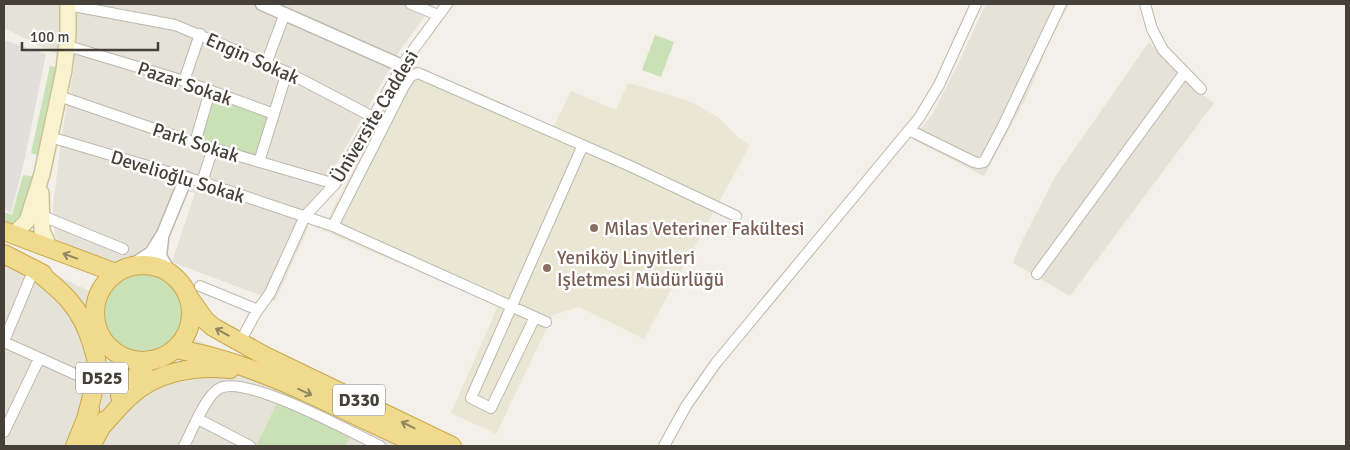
<svg xmlns="http://www.w3.org/2000/svg" width="1350" height="450" font-family="Signika,sans-serif">
<style>
.residential{fill:#e5e2d7}
.industrial{fill:#e2dfda}
.education{fill:#e9e6d4}
.green{fill:#cae1b6}
.lines{fill:none;stroke-linecap:round;stroke-linejoin:round}
.minor-casing{stroke:#bcb8ac;stroke-width:12}
.tertiary-casing{stroke:#bcb8ac;stroke-width:15}
.secondary-casing{stroke:#c9c29b;stroke-width:18}
.trunk-casing{stroke:#caa84a;stroke-width:20}
.minor{stroke:#fff;stroke-width:10}
.tertiary{stroke:#fff;stroke-width:12}
.secondary{stroke:#f8f2cd;stroke-width:15}
.trunk{stroke:#efda8e;stroke-width:18}
.oneway{stroke:#92865f}
.education-dot{fill:#8d6e63;stroke:#fff;stroke-width:2}
.labels{text-anchor:middle;stroke-width:5;stroke-linejoin:round;paint-order:stroke}
.shield{fill:#fff;stroke:#7d7a74;stroke-width:1}
.shield-label{font-size:18px;font-weight:bold;fill:#454138}
.street-label{font-size:19px;fill:#454138;stroke:#fff}
.education-label{font-size:19px;fill:#785e54;stroke:#fff;text-anchor:start}
</style>
<rect width="100%" height="100%" fill="#f2f0e9"/>
<path class="residential" d="M 4,4 L 434,4 L 400,50 L 310,211 L 308,228 L 275,301 L 172,262 L 195,193 L 176,188 L 169,207 L 155,236 L 128,265 L 118,267 L 63,248 L 55,236 L 53,206 L 62,133 L 75,63 L 4,28 Z
M 986,4 L 1069,4 L 1047,47 L 1028,94 L 984,176 L 912,139 L 932,115 L 956,68 Z
M 1149,42 L 1188,84 L 1214,103 L 1070,296 L 1013,263 L 1022,241 L 1055,177 Z
M 4,250 L 135,313 L 439,446 L 4,446 Z"/>
<path class="industrial" d="M 4,40 L 46,54 L 25,158 L 11,213 L 4,209 Z"/>
<path class="education" d="M 413,65 L 554,126 L 571,91 L 616,110 L 628,83 L 686,100 L 697,105 L 719,118 L 739,138 L 750,145 L 644,339 L 579,307 L 553,315 L 496,434 L 451,413 L 498,306 L 322,230 L 394,93 Z"/>
<path class="green" d="M 655,35 L 674,42 L 661,77 L 642,70 Z
M 50,66 L 60,68 L 41,156 L 31,153 Z
M 210,91 L 274,114 L 259,162 L 195,143 Z
M 23,175 L 36,177 L 23,221 L 8,229 L 4,227 L 4,212 L 12,215 Z
M102 314a41 41 0 1 1 82 0a41 41 0 1 1-82 0Z
M 277,403 L 350,437 L 345,446 L 260,446 L 257,444 Z"/>
<g class="lines">
<g class="minor-casing">
<path id="minor" d="M 411,4 L 438,15
M 1145,4 L 1152,29 L 1163,50 L 1201,89
M 68,5 L 175,25 L 287,72 L 373,117
M 68,46 L 184,81 L 274,114
M 266,64 L 285,13
M 184,81 L 200,34
M 59,96 L 195,143 L 335,184
M 909,130 L 974,162 L 978,163 L 984,162 L 1003,126 L 1061,4
M 50,137 L 202,182 L 333,226 L 546,322
M 195,143 L 210,91
M 259,162 L 287,72
M 202,182 L 213,148
M 40,215 L 123,249
M 333,226 L 404,86 L 411,76 L 418,73 L 630,166 L 736,216
M 1037,274 L 1185,72
M 200,286 L 258,310
M 535,317 L 491,408 L 471,398 L 583,145
M 245,333 L 255,314 L 270,293 L 305,216 L 335,184 L 405,61 L 447,4
M 4,341 L 34,269
M 4,342 L 77,375
M 198,419 L 250,446
M 4,432 L 39,359
M 184,446 C 191,433 206,394 220,388 C 247,375 351,432 380,446
M 664,446 L 686,406 L 716,363 L 919,118 L 939,85 L 976,4"/>
</g>
<g class="tertiary-casing">
<path id="tertiary" d="M 262,4 L 402,66
M 162,239 L 160,256 L 170,273
M 131,266 L 151,253 L 163,234 L 186,178"/>
</g>
<g class="secondary-casing">
<path id="secondary" d="M 41,193 L 42,231 L 50,248
M 8,233 L 16,232 L 27,221 L 42,174 L 64,70 L 68,35 L 68,4"/>
</g>
<g class="trunk-casing">
<path id="trunk" d="M 4,231 L 116,273
M 4,254 L 43,274
M95 313a48 48 0 1 1 96 0a48 48 0 1 1-96 0Z
M 34,269 C 63,292 81,307 92,344 C 93,348 95,354 96,358 C 98,378 91,400 86,419
M 188,296 L 205,320 L 213,327 L 265,356 L 452,446
M 175,349 C 221,356 263,373 306,392 C 344,410 382,428 421,446
M 120,396 L 149,360
M 99,429 C 109,419 118,407 129,397 C 156,372 194,365 230,369
M 75,446 L 90,409
M 91,446 L 105,420"/>
</g>
<use href="#minor" class="minor"/>
<use href="#tertiary" class="tertiary"/>
<use href="#secondary" class="secondary"/>
<use href="#trunk" class="trunk"/>
</g>
<defs><path id="oneway-shaft" d="M-6 0H5M1.5-3L5.5 0L1.5 3" fill="none" stroke-width="1.6" stroke-linecap="round" stroke-linejoin="round" transform="scale(1.25)"/></defs>
<g class="oneway">
<use href="#oneway-shaft" transform="translate(70 256) rotate(-160)"/>
<use href="#oneway-shaft" transform="translate(222 332) rotate(-151)"/>
<use href="#oneway-shaft" transform="translate(305 392) rotate(24)"/>
<use href="#oneway-shaft" transform="translate(408 425) rotate(-154)"/>
</g>
<g class="education-dot">
<circle cx="594" cy="228" r="5"/>
<circle cx="547" cy="268" r="5"/>
</g>
<g class="labels">
<g class="shield">
<rect x="76" y="362.5" width="52" height="31" rx="4"/>
<rect x="333" y="384.5" width="52" height="31" rx="4"/>
</g>
<g class="shield-label">
<text x="102" y="384">D525</text>
<text x="359" y="406">D330</text>
</g>
<g class="street-label">
<text transform="translate(253 58) rotate(24)" y="7">Engin Sokak</text>
<text transform="translate(185 83) rotate(19)" y="7">Pazar Sokak</text>
<text transform="translate(374 116) rotate(-59)" y="7">Üniversite Caddesi</text>
<text transform="translate(196 142) rotate(18)" y="7">Park Sokak</text>
<text transform="translate(178 176) rotate(17)" y="7">Develioğlu Sokak</text>
</g>
<g class="education-label">
<text x="604" y="235">Milas Veteriner Fakültesi</text>
<text x="557" y="264">Yeniköy Linyitleri<tspan x="557" dy="22">Işletmesi Müdürlüğü</tspan></text>
</g>
</g>
<rect width="1350" height="450" fill="none" stroke="#454138" stroke-width="10"/>
<path d="M22 42v8h136v-8" fill="none" stroke="#454138" stroke-width="2.5"/>
<text x="30" y="42" font-size="15" fill="#454138" stroke="#ffffff" stroke-width="4" paint-order="stroke">100 m</text>
</svg>
